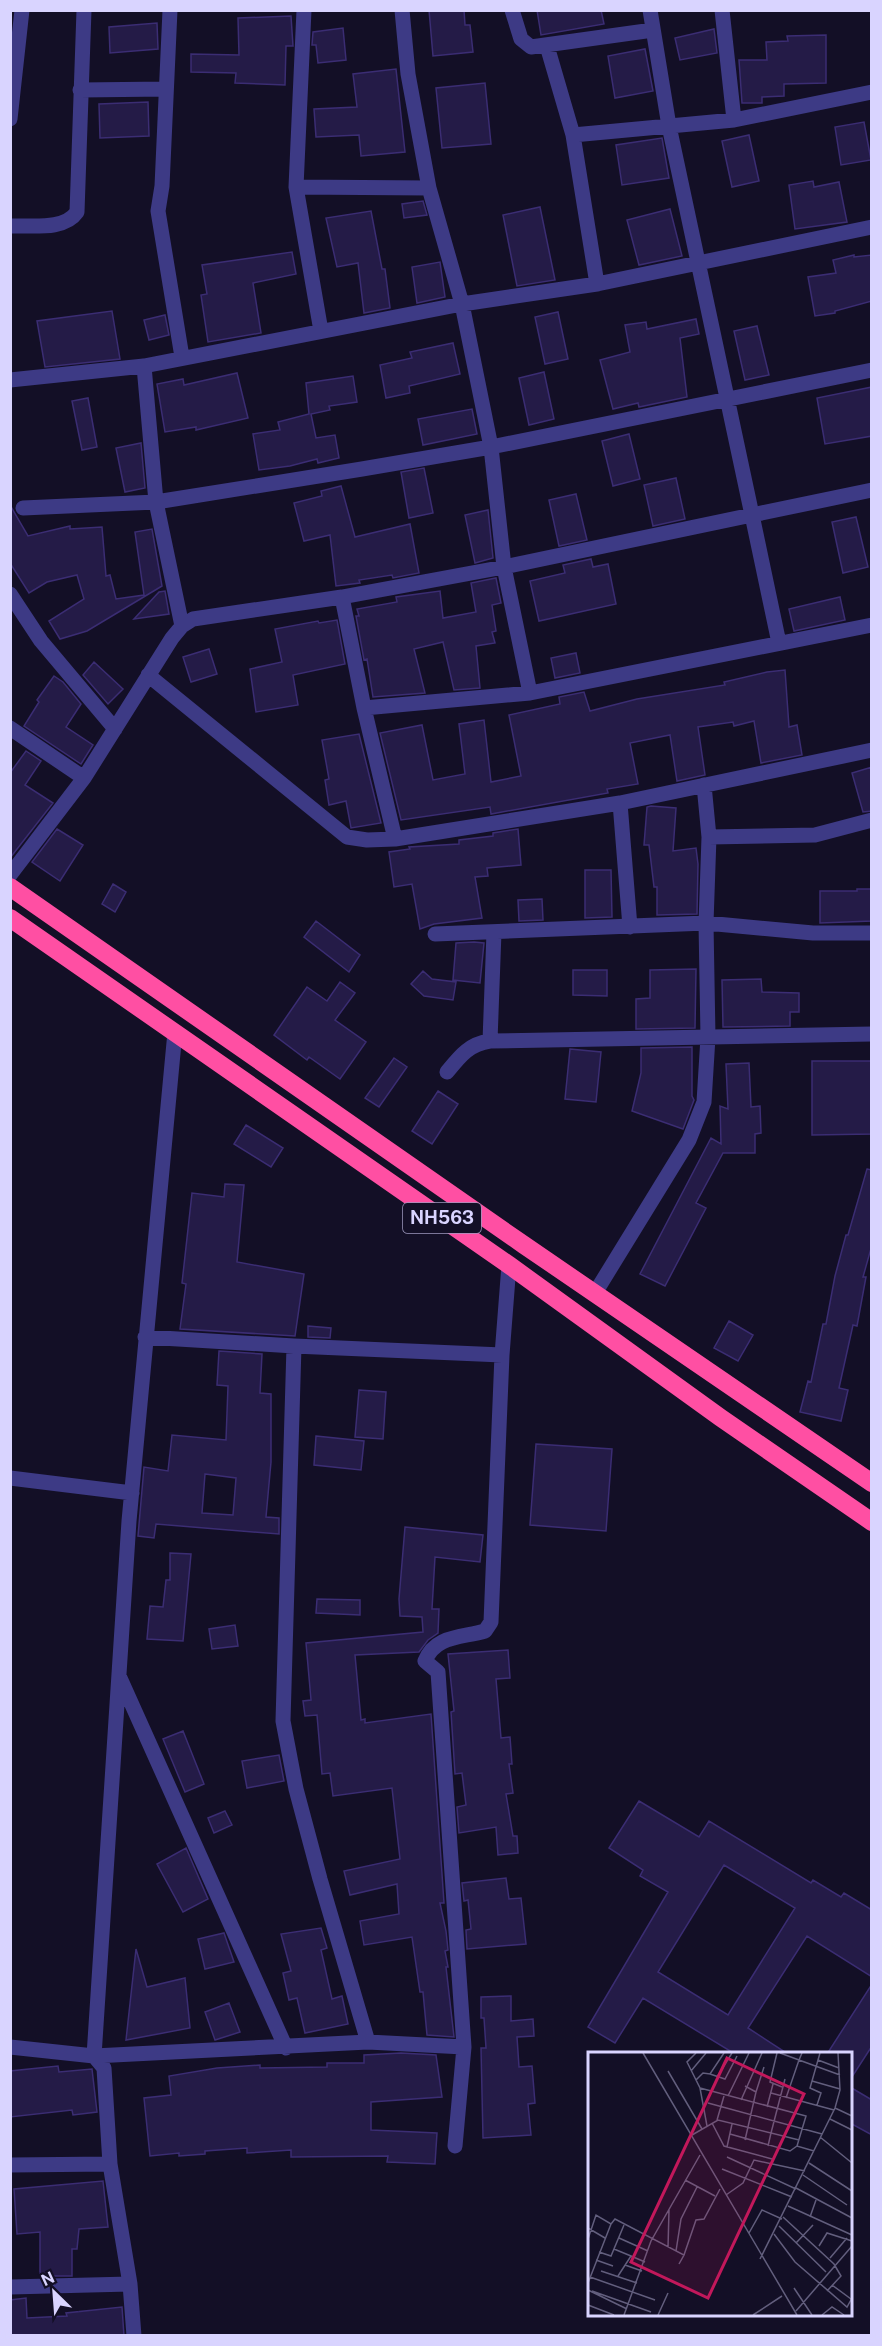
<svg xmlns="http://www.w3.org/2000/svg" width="882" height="2346" font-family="'Public Sans',sans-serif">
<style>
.building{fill:#241b47;stroke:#3b2d73;stroke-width:1.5;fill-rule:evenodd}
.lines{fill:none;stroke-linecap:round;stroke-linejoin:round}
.minor{stroke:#3d3a85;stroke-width:15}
.highway{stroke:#ff4fa3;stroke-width:18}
.labels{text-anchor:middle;stroke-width:5;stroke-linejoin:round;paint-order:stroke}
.shield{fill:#130f26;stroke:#9e99be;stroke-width:1.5}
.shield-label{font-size:18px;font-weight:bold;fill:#d9d4ff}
.inset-road{fill:none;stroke:#625e7d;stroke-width:1.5}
.view{fill:#c2185b;fill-opacity:0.15;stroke:#c2185b;stroke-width:3}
.inset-edge{fill:none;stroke:#d9d4ff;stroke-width:3}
</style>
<rect width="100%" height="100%" fill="#130f26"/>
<path class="building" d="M 429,10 L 464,10 L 465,25 L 470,25 L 473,52 L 433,56 Z
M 537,10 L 601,10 L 604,24 L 541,35 Z
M 291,16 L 293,46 L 286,46 L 285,85 L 235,83 L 236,73 L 191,72 L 191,54 L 239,55 L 238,18 Z
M 157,23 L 158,49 L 110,53 L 109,27 Z
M 343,28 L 346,60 L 318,63 L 316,45 L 312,45 L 313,32 Z
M 714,29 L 717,53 L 680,60 L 675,38 Z
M 826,35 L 826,83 L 784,84 L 784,96 L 762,97 L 762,103 L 742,103 L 739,60 L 767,60 L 766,42 L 788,41 L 787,36 Z
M 645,49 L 653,91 L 615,98 L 608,56 Z
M 396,69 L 405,152 L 361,156 L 359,135 L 316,137 L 314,109 L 357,107 L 353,74 Z
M 485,83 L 491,144 L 442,148 L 436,88 Z
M 148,102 L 149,136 L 100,138 L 99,104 Z
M 864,122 L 871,160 L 841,165 L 835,127 Z
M 749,135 L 759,181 L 732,187 L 722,141 Z
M 662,138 L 669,178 L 622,185 L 616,145 Z
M 813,181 L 814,187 L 839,182 L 847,222 L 795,229 L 789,185 Z
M 423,201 L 427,215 L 404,218 L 402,204 Z
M 540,207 L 555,280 L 517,286 L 503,215 Z
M 670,209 L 682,256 L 639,265 L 627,220 Z
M 371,211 L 382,269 L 385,269 L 390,308 L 364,313 L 358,263 L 337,267 L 326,218 Z
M 292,252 L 296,274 L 253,283 L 261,333 L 208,342 L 201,295 L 207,294 L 202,265 Z
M 854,255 L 854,257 L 872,255 L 872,301 L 835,311 L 835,313 L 815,316 L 808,277 L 836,273 L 833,260 Z
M 440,262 L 445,297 L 417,303 L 412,267 Z
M 112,311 L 120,359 L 45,367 L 37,321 Z
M 558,312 L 568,359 L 545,364 L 535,317 Z
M 165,315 L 169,335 L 149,340 L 144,320 Z
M 696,319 L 699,334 L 680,338 L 687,397 L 639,407 L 638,403 L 613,409 L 600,360 L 630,352 L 625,325 L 646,322 L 647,329 Z
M 757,326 L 769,375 L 745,380 L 734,331 Z
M 453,343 L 460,374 L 409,386 L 410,393 L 386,398 L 380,365 L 412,358 L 410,352 Z
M 544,372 L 554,419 L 529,425 L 519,378 Z
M 237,373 L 248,418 L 196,430 L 196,427 L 165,432 L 157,384 L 183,379 L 184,385 Z
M 353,376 L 357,402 L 329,406 L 330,410 L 311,414 L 316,438 L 335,435 L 339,458 L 318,463 L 317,459 L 290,466 L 259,470 L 253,434 L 280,430 L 278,422 L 309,414 L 306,383 Z
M 872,387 L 872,436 L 825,444 L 817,398 Z
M 88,398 L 97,447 L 82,450 L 72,401 Z
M 472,409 L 477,434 L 423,445 L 418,419 Z
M 629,434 L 640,479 L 613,486 L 602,441 Z
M 141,443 L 145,488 L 125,492 L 116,448 Z
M 424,468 L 433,513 L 409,518 L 401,472 Z
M 676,478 L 685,519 L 653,526 L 644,485 Z
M 341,486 L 355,537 L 410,524 L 419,573 L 393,578 L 392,575 L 359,580 L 360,583 L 336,586 L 330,535 L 304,541 L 294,503 L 322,496 L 321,491 Z
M 576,494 L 587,540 L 559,546 L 549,500 Z
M 10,505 L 28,536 L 70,526 L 70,529 L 102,527 L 106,576 L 110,575 L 116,599 L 144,595 L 135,532 L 152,529 L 162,586 L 87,631 L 60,639 L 49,621 L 84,599 L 77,575 L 47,582 L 29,593 L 10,563 Z
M 488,510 L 493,558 L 475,563 L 465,515 Z
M 856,517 L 868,567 L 843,573 L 832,522 Z
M 591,559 L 593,567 L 608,564 L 616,604 L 539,621 L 530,581 L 565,573 L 563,565 Z
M 496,578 L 501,603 L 492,605 L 496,631 L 492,632 L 495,643 L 476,646 L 480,688 L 454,690 L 443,642 L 414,649 L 425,693 L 373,697 L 367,659 L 364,660 L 356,616 L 359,616 L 357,609 L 397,602 L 396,597 L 440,591 L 443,618 L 476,612 L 471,583 Z
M 165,591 L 169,614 L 134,619 L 159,592 Z
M 840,597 L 845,620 L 794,631 L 789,609 Z
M 337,620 L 345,664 L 293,675 L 298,705 L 256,712 L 250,669 L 282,662 L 275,629 L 318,621 L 319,623 Z
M 209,649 L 217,674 L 191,682 L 183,657 Z
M 576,653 L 580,673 L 555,678 L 551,658 Z
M 94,662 L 123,689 L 108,704 L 83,675 Z
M 785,670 L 789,727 L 797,725 L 802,755 L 761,763 L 754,721 L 734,726 L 733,722 L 698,727 L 705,775 L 677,781 L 670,735 L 630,743 L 638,784 L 607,789 L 608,793 L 491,814 L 490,807 L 401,820 L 380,733 L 422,725 L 433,780 L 465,774 L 459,724 L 484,720 L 491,782 L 521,776 L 509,715 L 560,704 L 559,697 L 584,692 L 590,711 L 637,699 L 725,685 L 724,682 L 767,672 Z
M 54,676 L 63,682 L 81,704 L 66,727 L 93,745 L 81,764 L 24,726 L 39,702 L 37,700 Z
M 359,734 L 381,823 L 351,828 L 346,801 L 329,805 L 325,780 L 329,779 L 322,740 Z
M 26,751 L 41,761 L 25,785 L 53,803 L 10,858 L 10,773 Z
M 872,767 L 872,811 L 863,812 L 852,773 Z
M 651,806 L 676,808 L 673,851 L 696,848 L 698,864 L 697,914 L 657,915 L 657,887 L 654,887 L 649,845 L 644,845 L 647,807 Z
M 57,829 L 83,845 L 60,881 L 32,862 Z
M 518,829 L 521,865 L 487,868 L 488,876 L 475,877 L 482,918 L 434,924 L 420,929 L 412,884 L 394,887 L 389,852 L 410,849 L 409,847 L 459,844 L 459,840 L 493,836 L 493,833 Z
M 585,870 L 611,870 L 612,917 L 585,918 Z
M 113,884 L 126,892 L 115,912 L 102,904 Z
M 857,889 L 872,889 L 872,921 L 820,923 L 820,891 L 857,891 Z
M 542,899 L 543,920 L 519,921 L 518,900 Z
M 316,921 L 360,955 L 349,972 L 304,937 Z
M 474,942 L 484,943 L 480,983 L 453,980 L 456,943 Z
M 696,969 L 695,1028 L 636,1029 L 636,999 L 650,998 L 650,970 Z
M 573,970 L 607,970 L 607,996 L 573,995 Z
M 423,971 L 432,979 L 456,982 L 453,1000 L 424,996 L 411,984 Z
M 761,979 L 762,992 L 799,993 L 799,1012 L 790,1012 L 790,1026 L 723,1027 L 722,980 Z
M 340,982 L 355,993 L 335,1020 L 366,1042 L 340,1079 L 309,1057 L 307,1060 L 274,1035 L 307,987 L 327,1001 Z
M 692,1047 L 692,1096 L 694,1100 L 683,1129 L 632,1111 L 641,1073 L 641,1048 Z
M 570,1049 L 601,1052 L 596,1102 L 565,1099 Z
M 394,1058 L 407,1067 L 379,1107 L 365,1098 Z
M 812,1061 L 872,1061 L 872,1134 L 812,1135 Z
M 749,1063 L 751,1107 L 760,1106 L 761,1133 L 755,1134 L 755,1153 L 723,1153 L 696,1203 L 706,1208 L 665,1286 L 640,1274 L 711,1138 L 721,1144 L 720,1106 L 728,1109 L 726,1064 Z
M 438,1091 L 458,1104 L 432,1144 L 412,1131 Z
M 246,1125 L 283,1148 L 271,1167 L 234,1144 Z
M 867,1169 L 872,1170 L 872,1245 L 863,1277 L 866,1277 L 857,1326 L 853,1325 L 839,1388 L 848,1390 L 841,1421 L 800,1412 L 808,1381 L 811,1382 L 823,1324 L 826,1324 L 835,1276 L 846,1235 L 848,1235 Z
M 225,1184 L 244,1185 L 237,1262 L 304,1274 L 295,1336 L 180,1329 L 186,1284 L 182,1283 L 192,1193 L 224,1197 Z
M 729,1321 L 753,1335 L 738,1361 L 714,1348 Z
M 308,1326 L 331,1328 L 330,1338 L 308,1337 Z
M 219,1351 L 262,1354 L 260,1393 L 271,1394 L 271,1462 L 266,1517 L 279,1518 L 279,1534 L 156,1524 L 154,1538 L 138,1536 L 144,1467 L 168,1471 L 172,1435 L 226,1440 L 228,1386 L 217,1385 ZM 205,1474 L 236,1478 L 233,1515 L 202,1513 Z
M 359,1390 L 386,1392 L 383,1439 L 355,1437 Z
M 316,1436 L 364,1441 L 361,1470 L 314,1465 Z
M 536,1444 L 612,1449 L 606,1531 L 530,1525 Z
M 405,1527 L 483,1535 L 480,1562 L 435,1557 L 432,1609 L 439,1609 L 438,1633 L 428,1640 L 419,1652 L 355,1655 L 361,1720 L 365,1719 L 365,1723 L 431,1714 L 444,1903 L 440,1903 L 446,1931 L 448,1950 L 445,1951 L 448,1967 L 446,1967 L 454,2037 L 427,2035 L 423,1992 L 420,1992 L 412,1937 L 364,1945 L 360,1921 L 399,1914 L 397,1884 L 350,1895 L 344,1871 L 400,1859 L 392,1788 L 333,1796 L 330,1773 L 322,1774 L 317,1715 L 305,1716 L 303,1701 L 311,1700 L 306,1643 L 423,1632 L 422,1617 L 400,1616 L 399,1599 Z
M 170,1553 L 191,1554 L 183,1641 L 147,1639 L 150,1606 L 163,1607 L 166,1580 L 170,1580 Z
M 317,1599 L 360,1600 L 360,1615 L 316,1613 Z
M 235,1625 L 238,1646 L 212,1649 L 209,1629 Z
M 508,1650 L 510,1678 L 496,1679 L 501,1738 L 510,1737 L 512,1764 L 509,1764 L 513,1793 L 506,1794 L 513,1836 L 517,1836 L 518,1853 L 498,1855 L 496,1827 L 459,1833 L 457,1807 L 466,1805 L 462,1773 L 455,1774 L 451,1712 L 454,1711 L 448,1654 Z
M 183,1731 L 204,1784 L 185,1792 L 163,1739 Z
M 279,1755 L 284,1781 L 247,1788 L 242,1761 Z
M 639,1801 L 699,1837 L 709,1821 L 811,1883 L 813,1880 L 841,1897 L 844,1893 L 872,1910 L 872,1977 L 807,1936 L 748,2028 L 788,2054 L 735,2054 L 643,1998 L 615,2043 L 588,2027 L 668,1892 L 640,1876 L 643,1870 L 609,1848 ZM 724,1865 L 795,1908 L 728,2015 L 658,1972 Z
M 225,1811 L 232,1825 L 214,1833 L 208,1818 Z
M 186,1848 L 208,1899 L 183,1912 L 157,1864 Z
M 506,1878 L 509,1899 L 521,1898 L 526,1944 L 467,1949 L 466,1930 L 471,1929 L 468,1900 L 464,1901 L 462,1883 Z
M 321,1928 L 327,1948 L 321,1950 L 332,1999 L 342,1996 L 348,2024 L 305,2033 L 297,1998 L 289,2000 L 283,1973 L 291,1971 L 281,1934 Z
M 224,1933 L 234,1962 L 205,1969 L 198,1939 Z
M 136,1949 L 147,1987 L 185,1978 L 190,2028 L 126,2040 Z
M 872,1984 L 872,2046 L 850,2080 L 850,2054 L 827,2054 Z
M 511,1996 L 511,2021 L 533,2019 L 534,2036 L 517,2037 L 519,2067 L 532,2066 L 535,2103 L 528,2104 L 531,2135 L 483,2138 L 481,2048 L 486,2048 L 484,2018 L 481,2018 L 481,1997 Z
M 229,2003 L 240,2032 L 215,2040 L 205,2012 Z
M 401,2053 L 436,2055 L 442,2097 L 371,2102 L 371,2130 L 437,2133 L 435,2164 L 387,2162 L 388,2156 L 291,2157 L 291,2150 L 247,2153 L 247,2148 L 205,2151 L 205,2154 L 179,2156 L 179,2153 L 150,2156 L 144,2098 L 171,2095 L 169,2076 L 217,2068 L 260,2065 L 260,2068 L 327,2067 L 327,2063 L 364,2063 L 364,2055 Z
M 58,2066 L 59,2072 L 92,2069 L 97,2112 L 73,2115 L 72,2110 L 10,2117 L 10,2071 Z
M 850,2087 L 872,2100 L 872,2135 L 850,2123 Z
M 103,2181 L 108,2227 L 79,2229 L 77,2249 L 72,2249 L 72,2276 L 40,2276 L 40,2232 L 17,2234 L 14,2189 Z
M 26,2298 L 27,2318 L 67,2316 L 66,2313 L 122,2307 L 124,2336 L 10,2336 L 10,2300 Z"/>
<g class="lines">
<path class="minor" d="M 170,10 L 162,186 L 158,211 L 182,357
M 304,10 L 296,187 L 321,331
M 402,10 L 408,74 L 429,188
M 512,10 L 521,39 L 531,47 L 653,30
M 650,10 L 669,126 L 752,515 L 872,490
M 722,10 L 734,120
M 547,46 L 573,135 L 597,284
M 80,90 L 166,89
M 10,119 L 22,10
M 573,135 L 734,120 L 872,92
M 296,187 L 429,188 L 462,304 L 491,447 L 504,567 L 530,693
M 10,226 C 31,225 64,231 77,212 L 84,10
M 144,366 L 156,502 L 182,626
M 10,380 L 144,366 L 462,304 L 597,284 L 872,227
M 23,508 L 156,502 L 362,469 L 491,447 L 872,370
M 10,594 L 41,641 L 115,729
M 342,597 L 364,708 L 395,839
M 148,675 L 347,837 L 367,840 L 395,839 L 620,803 L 872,750
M 364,708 L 530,693 L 872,625
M 10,728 L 84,778
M 704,785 L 709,837
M 620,803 L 630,927
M 10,875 L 84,778 L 172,638 L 182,626 L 193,619 L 342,597 L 504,567 L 752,515 L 779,643
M 435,934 L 706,923 L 813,933 L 872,933
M 490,1041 L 494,932
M 447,1072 C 460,1056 469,1044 490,1041 L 872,1034
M 595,1293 L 689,1140 L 704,1102 L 708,1037 L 706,923 L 709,837 L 815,835 L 872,820
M 145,1337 L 294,1346 L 502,1355
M 294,1346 L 283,1721 L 296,1789 L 320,1879 L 368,2042
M 10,1478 L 132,1493
M 120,1678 L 286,2048
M 10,2047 L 94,2056 L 368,2042 L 464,2047 L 455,2146
M 464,2047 L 438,1672 L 425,1661 C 435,1635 462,1638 485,1631 L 491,1622 L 502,1355 L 509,1265
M 10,2165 L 110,2164
M 10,2287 L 130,2284
M 134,2336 L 130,2284 L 110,2164 L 104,2068 L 94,2056 L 129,1521 L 175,1032"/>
<path class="highway" d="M 10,887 L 524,1245 L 872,1483
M 10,918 L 509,1265 L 721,1418 L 872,1522"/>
</g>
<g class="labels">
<rect class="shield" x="403" y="1203" width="78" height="30" rx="4.5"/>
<g class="shield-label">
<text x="442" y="1224">NH563</text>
</g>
</g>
<g transform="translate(588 2052)">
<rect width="264" height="264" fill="#130f26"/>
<path class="inset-road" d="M 55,1 L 209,263M 108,1 L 99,10 L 112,36 L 119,74M 189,1 L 182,30 L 194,35M 192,1 L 211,8 L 198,46M 214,1 L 211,8 L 252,23M 230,8 L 251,16M 80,19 L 114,77M 103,19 L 118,1M 122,22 L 137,27 L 149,4M 129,25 L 144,1M 197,27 L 183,81 L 211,88M 108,28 L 115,21 L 122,22 L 136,1M 224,29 L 252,37M 112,36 L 218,64 L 209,94M 168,40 L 176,15M 183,41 L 246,58M 140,44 L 161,1M 153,48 L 174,1M 120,51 L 234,82M 229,53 L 233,41 L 222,36 L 232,1M 179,55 L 185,32M 247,56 L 264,64M 242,67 L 264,78M 129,68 L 136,44M 124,71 L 136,94 L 184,107M 142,82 L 202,99 L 209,94 L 226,99M 104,83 L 130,68 L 183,81 L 180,94M 232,85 L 264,111M 157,88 L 168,40 L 157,34M 139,95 L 144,72M 139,105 L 208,137M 221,111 L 264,139M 134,117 L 204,145M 215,123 L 259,153M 97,128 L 127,144M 208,136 L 264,166M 138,143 L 155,131 L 166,108 L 217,119M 200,154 L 264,183M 195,165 L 246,212 L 253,224 L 239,239M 222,165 L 228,148M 191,174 L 238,220M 0,176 L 17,186M 161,181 L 174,158 L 194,167M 186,182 L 207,210 L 259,255 L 264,246M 31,186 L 60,199M 0,187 L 8,163 L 23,172 L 27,167 L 96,203 L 91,212M 208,191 L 225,173M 231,194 L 239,181 L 264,189M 80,196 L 81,158M 26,197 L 43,204M 88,199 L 93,167 L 109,135M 11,200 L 23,204 L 36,173M 96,203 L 108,168 L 116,167 L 132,137M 242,206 L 259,186M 172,207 L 247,56 L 252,38 L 250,1M 8,208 L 25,214M 37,213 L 54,219M 13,219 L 49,231M 30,224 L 43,204 L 57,210M 2,225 L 67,248M 0,231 L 23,172M 244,233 L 263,247M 206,236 L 224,263M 0,238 L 39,257M 4,239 L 63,260M 0,253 L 26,263M 208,259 L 264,194M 36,263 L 63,189 L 112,103M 70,263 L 80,241M 165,263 L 194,244M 234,263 L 244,255 L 256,263"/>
<path class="view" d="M 139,6 L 216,42 L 120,246 L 43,210 Z"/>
<rect width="264" height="264" class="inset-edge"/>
</g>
<rect width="882" height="2346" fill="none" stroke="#d9d4ff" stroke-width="24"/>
<g transform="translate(54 2292) rotate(335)" stroke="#130f26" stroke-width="4.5" paint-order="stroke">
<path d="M0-4.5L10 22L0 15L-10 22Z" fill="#d9d4ff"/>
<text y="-9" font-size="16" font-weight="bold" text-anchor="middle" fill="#d9d4ff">N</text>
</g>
</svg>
